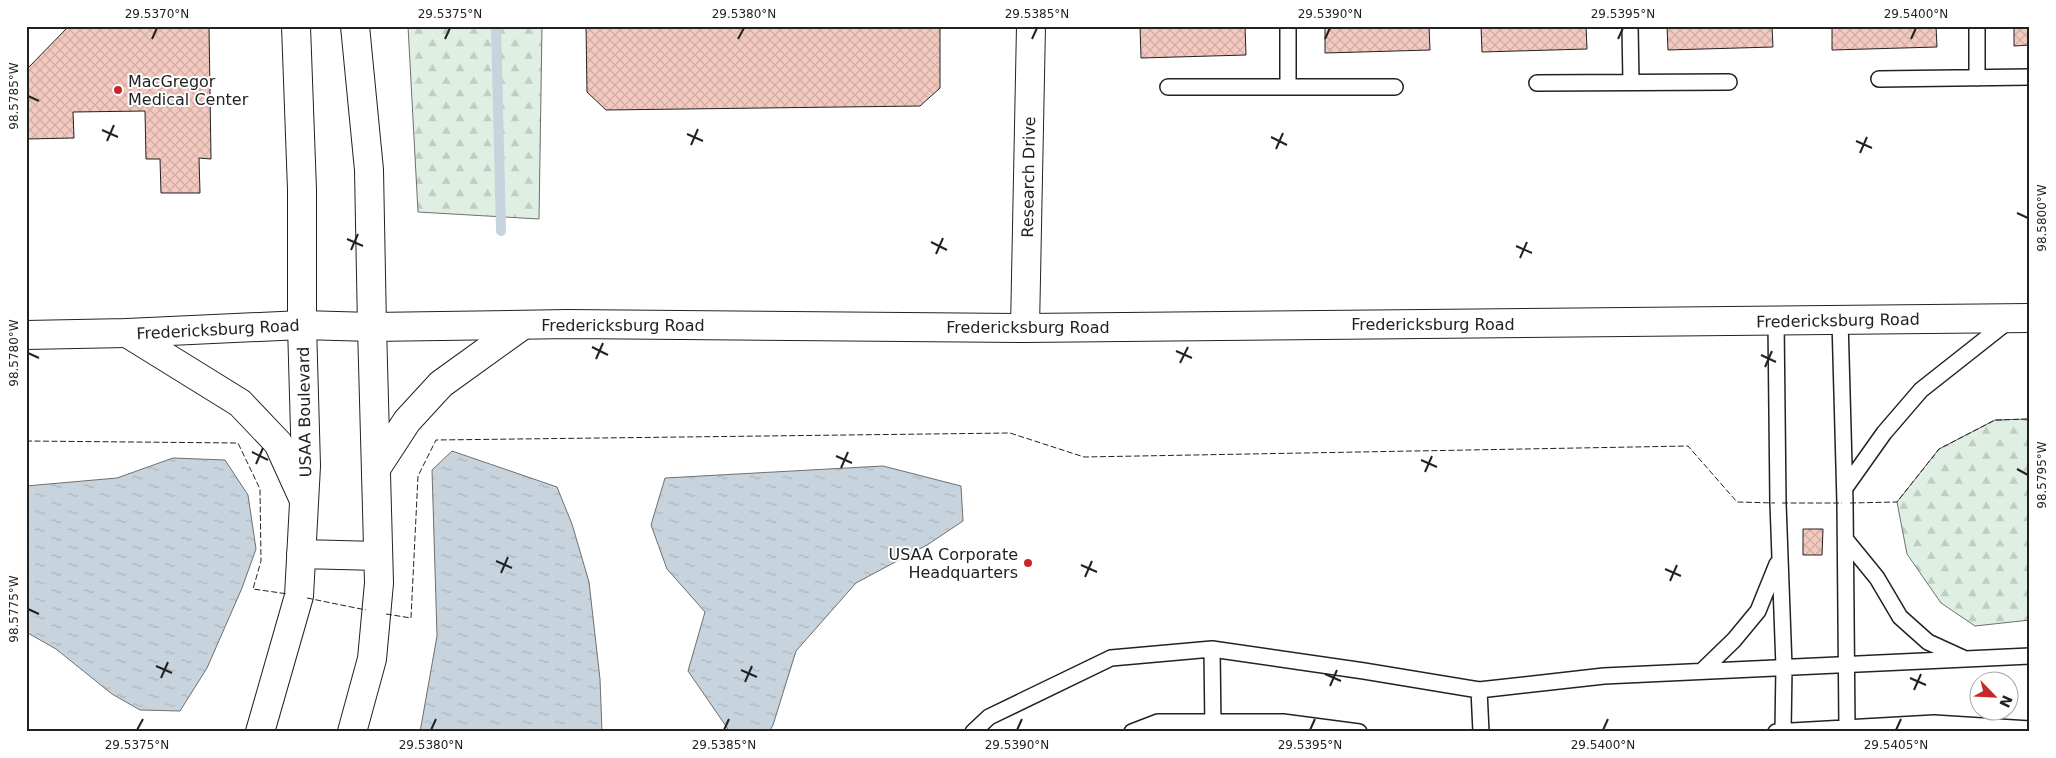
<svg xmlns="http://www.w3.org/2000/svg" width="2056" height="758" font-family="'DejaVu Sans',sans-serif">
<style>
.forest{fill:url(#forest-firs);stroke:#6f6f6f}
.water{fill:url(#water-ripples);stroke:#6f6f6f}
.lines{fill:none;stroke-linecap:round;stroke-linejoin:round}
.stream{stroke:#c7d3dd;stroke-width:10}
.building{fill:url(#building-cross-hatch);stroke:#222}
.service-casing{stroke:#222;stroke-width:18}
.minor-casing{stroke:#222;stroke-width:30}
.tertiary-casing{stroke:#222;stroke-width:30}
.primary-casing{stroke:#222;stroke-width:30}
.service{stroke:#fff;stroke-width:15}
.minor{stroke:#fff;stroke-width:28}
.tertiary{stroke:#fff;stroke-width:28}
.primary{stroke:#fff;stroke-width:28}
.fence{stroke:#222;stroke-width:1;stroke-dasharray:6 2.5;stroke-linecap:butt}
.ticks{fill:none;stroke:#222;stroke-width:2}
.poi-dot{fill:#c62828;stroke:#fff;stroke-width:2}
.labels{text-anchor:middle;stroke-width:4;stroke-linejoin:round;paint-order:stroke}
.poi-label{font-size:16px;fill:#222;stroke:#fff;text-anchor:start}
.street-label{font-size:16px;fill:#222;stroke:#fff}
.neatline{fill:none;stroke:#222;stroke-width:2}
.ticks-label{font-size:12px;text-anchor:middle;fill:#222}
</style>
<defs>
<pattern id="forest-firs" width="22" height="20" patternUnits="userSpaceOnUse" patternTransform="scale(1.25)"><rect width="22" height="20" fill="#e0efe3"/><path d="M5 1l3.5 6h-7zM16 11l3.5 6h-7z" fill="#c0cdc2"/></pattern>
<pattern id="water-ripples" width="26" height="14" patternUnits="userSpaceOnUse" patternTransform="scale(1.25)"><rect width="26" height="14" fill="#c7d3dd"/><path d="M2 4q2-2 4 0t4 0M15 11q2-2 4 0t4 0" fill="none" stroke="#abb5bd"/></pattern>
<pattern id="building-cross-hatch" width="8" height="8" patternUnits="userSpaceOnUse" patternTransform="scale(1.25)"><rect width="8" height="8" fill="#f3c9c0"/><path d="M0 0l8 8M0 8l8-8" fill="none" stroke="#d0aca5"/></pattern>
</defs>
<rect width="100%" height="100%" fill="#fff"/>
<path class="forest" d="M 408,26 L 542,26 L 539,219 L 418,212 Z
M 2030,419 L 2030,620 L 1975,626 L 1941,603 L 1907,554 L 1897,502 L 1939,449 L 1995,420 Z"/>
<path class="water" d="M 452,451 L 557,487 L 572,524 L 589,582 L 600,679 L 602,732 L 420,732 L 437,636 L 432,470 Z
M 173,458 L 225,460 L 248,495 L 256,549 L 242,588 L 207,668 L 180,711 L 140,710 L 112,694 L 56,649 L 26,632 L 26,486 L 117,478 Z
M 883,466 L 961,486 L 963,521 L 927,545 L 856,583 L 796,651 L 773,725 L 769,732 L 730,732 L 688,671 L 705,612 L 667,569 L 651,525 L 665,478 Z"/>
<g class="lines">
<path class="stream" d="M 496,26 L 501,231"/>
</g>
<path class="building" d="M 69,26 L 209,26 L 211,159 L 199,158 L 200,193 L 161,193 L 160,159 L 146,159 L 145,111 L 73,112 L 74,138 L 26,139 L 26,70 Z
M 586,26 L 940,26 L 940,88 L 920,106 L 606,110 L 587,92 Z
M 1140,26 L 1245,26 L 1246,55 L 1141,58 Z
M 1325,26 L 1429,26 L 1430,50 L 1325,53 Z
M 1481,26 L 1586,26 L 1587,49 L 1482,52 Z
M 1667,26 L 1772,26 L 1773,47 L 1668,50 Z
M 1832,26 L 1936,26 L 1937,47 L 1832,50 Z
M 2014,26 L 2030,26 L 2030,45 L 2014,46 Z
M 1803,529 L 1823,529 L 1822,555 L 1803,555 Z"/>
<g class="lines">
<g class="service-casing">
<path id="service" d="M 1288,26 L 1288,87
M 1630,26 L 1631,82
M 1977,26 L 1977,78
M 1879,79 L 2030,77
M 1537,83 L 1729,82
M 1168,87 L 1395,87
M 1840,320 L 1845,503 L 1847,728
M 1776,321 L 1778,503 L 1784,667 L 1783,731
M 1845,488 L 1884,433 L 1921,390 L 2011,319
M 1846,540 L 1877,578 L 1900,617 L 1928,642 L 1963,658
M 1212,649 L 1213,730
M 1702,671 L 1734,640 L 1758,611 L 1777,564
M 1479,690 L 1481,732
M 973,732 L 989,717 L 1111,658 L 1212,649 L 1364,671 L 1479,690 L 1604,676 L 2030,656
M 1132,732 L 1158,722 L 1283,722 L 1359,732
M 1776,732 L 1934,723 L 2030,729"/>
</g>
<g class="minor-casing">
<path id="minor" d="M 1025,328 L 1031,26
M 127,333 L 240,403 L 278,443 L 303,498
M 377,467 L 407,421 L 441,384 L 523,325
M 301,554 L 378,556
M 260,732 L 299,596 L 306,466 L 302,325
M 352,732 L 372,659 L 379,583 L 372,327"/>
</g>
<g class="tertiary-casing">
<path id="tertiary" d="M 296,26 L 302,190 L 302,325
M 355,26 L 369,170 L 372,327"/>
</g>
<g class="primary-casing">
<path id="primary" d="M 26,335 L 127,333 L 302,325 L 372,327 L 568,324 L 1025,328 L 2030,318"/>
</g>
<use href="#service" class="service"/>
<use href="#minor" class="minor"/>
<use href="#tertiary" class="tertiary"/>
<use href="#primary" class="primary"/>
<path class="fence" d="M 26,441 L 238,443 L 260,489 L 261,561 L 253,589 L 288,594
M 1782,503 L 1842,503
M 1850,503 L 1897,502 L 1939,449 L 1995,420 L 2030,419
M 307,598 L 366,610
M 386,614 L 411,618 L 418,476 L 436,440 L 1010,433 L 1084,457 L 1688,446 L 1737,502 L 1775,503"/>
</g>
<path class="ticks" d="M 152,39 L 157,28M 445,39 L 450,28M 738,39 L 744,28M 1032,39 L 1037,28M 1325,39 L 1330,28M 1618,39 L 1623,28M 1911,39 L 1916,28M 28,96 L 39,101M 102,130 L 118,137M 687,134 L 703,141M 1271,137 L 1287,145M 107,141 L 114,125M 1856,141 L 1872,148M 691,145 L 698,129M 1276,149 L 1283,133M 1860,153 L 1867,137M 2017,213 L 2028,218M 347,239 L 363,246M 931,242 L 947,250M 1516,246 L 1532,253M 351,250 L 358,234M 936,254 L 943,238M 1520,258 L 1527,242M 592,347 L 608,355M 1176,351 L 1192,358M 28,353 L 39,358M 1761,355 L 1776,362M 596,359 L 603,343M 1180,363 L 1188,347M 1765,367 L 1772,351M 252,452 L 268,460M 836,456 L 852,463M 1421,460 L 1437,467M 256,464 L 263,448M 841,468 L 848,452M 2017,469 L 2028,475M 1425,472 L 1432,456M 496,561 L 512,568M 1081,565 L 1097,572M 1665,569 L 1681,576M 501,573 L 508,557M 1085,577 L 1092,561M 1670,581 L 1677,565M 28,609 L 39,614M 156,666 L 172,673M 741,670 L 757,677M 1325,674 L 1341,681M 161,678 L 168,662M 1910,678 L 1926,685M 745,682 L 752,666M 1330,686 L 1337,670M 1914,690 L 1921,674M 137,730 L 143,719M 431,730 L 436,719M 724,730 L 729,719M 1017,730 L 1022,719M 1310,730 L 1315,719M 1603,730 L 1608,719M 1896,730 L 1901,719"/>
<g class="poi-dot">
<circle cx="118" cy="90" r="5"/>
<circle cx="1028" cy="563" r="5"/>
</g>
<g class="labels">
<g class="poi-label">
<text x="128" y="87">MacGregor<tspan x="128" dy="18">Medical Center</tspan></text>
<text x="1018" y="560" text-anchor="end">USAA Corporate<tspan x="1018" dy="18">Headquarters</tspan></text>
</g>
<g class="street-label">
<text transform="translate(1028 177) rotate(-89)" y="6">Research Drive</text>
<text transform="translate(1838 320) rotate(-1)" y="6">Fredericksburg Road</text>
<text x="1433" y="330">Fredericksburg Road</text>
<text x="623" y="331">Fredericksburg Road</text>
<text x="1028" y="333">Fredericksburg Road</text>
<text transform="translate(218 329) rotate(-3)" y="6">Fredericksburg Road</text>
<text transform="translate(304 412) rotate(-91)" y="6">USAA Boulevard</text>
</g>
</g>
<rect width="2056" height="758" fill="none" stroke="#ffffff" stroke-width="55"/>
<g transform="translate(1994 696) rotate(114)"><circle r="24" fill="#ffffff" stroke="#a7a7a7"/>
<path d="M0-4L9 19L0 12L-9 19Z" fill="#c62828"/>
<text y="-8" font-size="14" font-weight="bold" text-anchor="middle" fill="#222222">N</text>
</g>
<rect x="28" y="28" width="2000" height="702" class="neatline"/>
<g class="ticks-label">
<text x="157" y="18">29.5370°N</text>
<text x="450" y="18">29.5375°N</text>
<text x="744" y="18">29.5380°N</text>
<text x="1037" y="18">29.5385°N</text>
<text x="1330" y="18">29.5390°N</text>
<text x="1623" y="18">29.5395°N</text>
<text x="1916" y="18">29.5400°N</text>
<text transform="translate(14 96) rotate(-90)" y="4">98.5785°W</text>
<text transform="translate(2042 218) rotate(-90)" y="4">98.5800°W</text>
<text transform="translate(14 353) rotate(-90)" y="4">98.5780°W</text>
<text transform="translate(2042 475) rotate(-90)" y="4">98.5795°W</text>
<text transform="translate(14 609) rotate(-90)" y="4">98.5775°W</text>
<text x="137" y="749">29.5375°N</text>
<text x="431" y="749">29.5380°N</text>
<text x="724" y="749">29.5385°N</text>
<text x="1017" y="749">29.5390°N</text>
<text x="1310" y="749">29.5395°N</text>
<text x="1603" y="749">29.5400°N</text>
<text x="1896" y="749">29.5405°N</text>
</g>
</svg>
